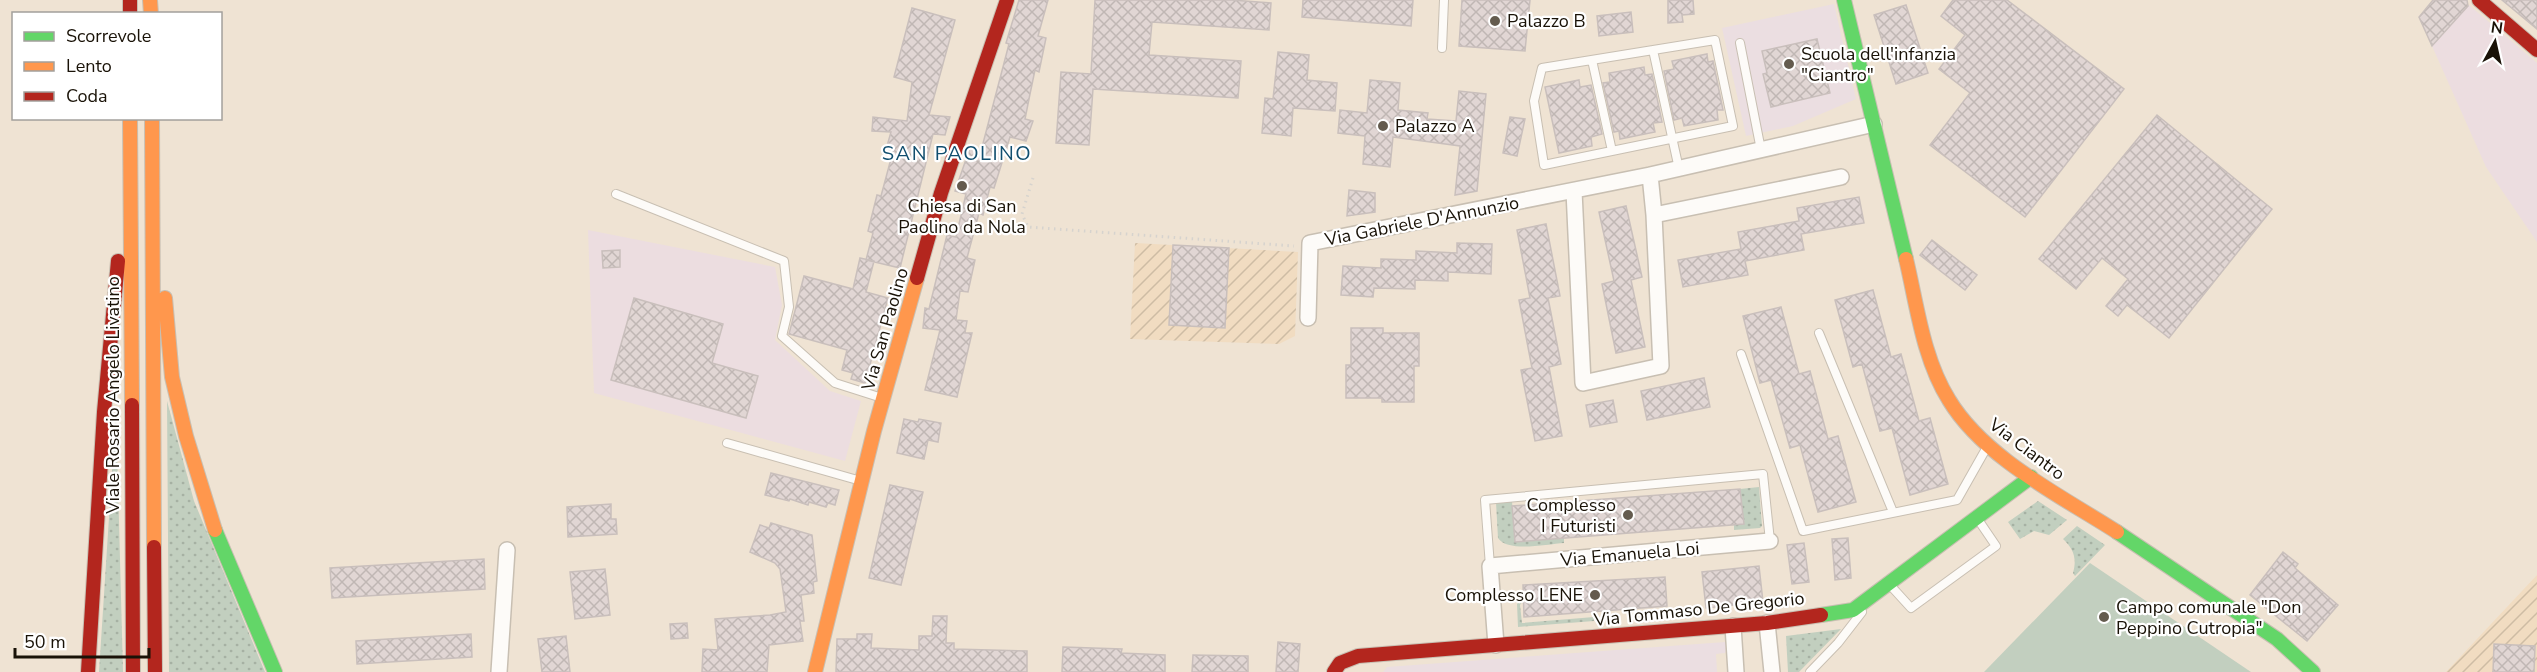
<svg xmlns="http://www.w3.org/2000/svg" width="2537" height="672" font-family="'Nunito Sans',sans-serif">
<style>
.commercial{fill:#ecdde0}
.industrial{fill:url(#industrial-furrows)}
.education{fill:#ebdee1}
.grass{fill:url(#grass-dots)}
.pitch{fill:#c2cfbf}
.building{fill:url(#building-cross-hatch);stroke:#c9bfbc;stroke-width:1.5}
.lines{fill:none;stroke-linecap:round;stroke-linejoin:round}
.lane-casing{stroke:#c8bfb2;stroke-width:10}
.street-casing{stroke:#c8bfb2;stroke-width:18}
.fast-casing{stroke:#c8bfb2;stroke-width:16}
.slow-casing{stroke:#c8bfb2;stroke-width:16}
.jam-casing{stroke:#c8bfb2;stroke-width:16}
.path{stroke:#d6d3ce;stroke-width:3;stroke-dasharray:1.5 4.5;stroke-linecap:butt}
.lane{stroke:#fdfbf8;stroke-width:8}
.street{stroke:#fdfbf8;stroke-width:15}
.fast{stroke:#63d668;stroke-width:14}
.slow{stroke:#ff974d;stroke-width:14}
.jam{stroke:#b3261e;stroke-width:14}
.poi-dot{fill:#645b4e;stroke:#fff;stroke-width:2}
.labels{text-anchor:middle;stroke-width:4.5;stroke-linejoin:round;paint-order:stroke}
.poi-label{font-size:18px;fill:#191207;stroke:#fff;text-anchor:start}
.street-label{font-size:18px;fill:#191207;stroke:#fff}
.neighbourhood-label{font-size:20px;letter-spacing:1.5px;fill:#114e6e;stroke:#fff}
</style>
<defs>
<pattern id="industrial-furrows" width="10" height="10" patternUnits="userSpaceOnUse" patternTransform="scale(1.5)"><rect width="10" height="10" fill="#f1dcc1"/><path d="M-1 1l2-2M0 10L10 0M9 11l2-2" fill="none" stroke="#cebca4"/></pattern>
<pattern id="grass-dots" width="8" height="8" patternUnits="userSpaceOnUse" patternTransform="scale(1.5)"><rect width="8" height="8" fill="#c2cfbf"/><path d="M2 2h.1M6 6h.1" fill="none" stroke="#a6b1a3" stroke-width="1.8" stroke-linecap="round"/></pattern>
<pattern id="building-cross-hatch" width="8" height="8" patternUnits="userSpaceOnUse" patternTransform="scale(1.5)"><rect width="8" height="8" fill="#e1d6d4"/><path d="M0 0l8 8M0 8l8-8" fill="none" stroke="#c0b7b4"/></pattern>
</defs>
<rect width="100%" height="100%" fill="#efe3d3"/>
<path class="commercial" d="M 2469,5 L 2537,63 L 2537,242 L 2486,167 L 2432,46 Z
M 588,230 L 775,267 L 782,305 L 775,340 L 830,391 L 861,401 L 845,461 L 594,393 Z"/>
<path class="industrial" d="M 1135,243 L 1298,252 L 1295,336 L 1279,344 L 1130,339 Z
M 2537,575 L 2537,672 L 2446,672 Z"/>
<path class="education" d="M 1834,4 L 1856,99 L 1793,126 L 1746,136 L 1722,28 Z
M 1725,642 L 1727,647 L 1725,653 L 1716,654 L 1717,672 L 1383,672 L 1387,667 Z"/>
<path class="grass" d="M 167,401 L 194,501 L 265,672 L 169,672 Z
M 116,409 L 123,672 L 99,672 Z
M 1759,487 L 1762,526 L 1760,528 L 1734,530 L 1734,525 L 1744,524 L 1740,489 Z
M 1512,501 L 1515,542 L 1564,538 L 1564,543 C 1547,544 1508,553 1498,538 L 1496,502 Z
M 2038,501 L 2067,520 L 2049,535 L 2034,531 L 2020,539 L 2008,522 Z
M 2077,526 L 2105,545 L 2075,576 L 2073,573 C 2077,559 2074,549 2063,539 Z
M 1524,598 L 1520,605 L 1522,623 L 1594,617 L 1594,621 L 1518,627 L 1517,604 Z
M 1841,629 L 1799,672 L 1788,672 L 1786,636 Z"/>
<path class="pitch" d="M 2090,563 L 2251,672 L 1984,672 Z"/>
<path class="building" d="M 1019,0 L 1048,0 L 1038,36 L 1046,38 L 1039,72 L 1035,70 L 1030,94 L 1025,119 L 1033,121 L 1026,141 L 1010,137 L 994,188 L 990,187 L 983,215 L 979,213 L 967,258 L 975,260 L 968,292 L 960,291 L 956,320 L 967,321 L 965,333 L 972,333 L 957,397 L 925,390 L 940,330 L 923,328 L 925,308 L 929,309 L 947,235 L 956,237 L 966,194 L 955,191 L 970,148 L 981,151 L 1009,44 L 1006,43 Z
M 1095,0 L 1232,0 L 1271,3 L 1269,30 L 1152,22 L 1149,55 L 1241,61 L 1238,98 L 1093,89 L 1089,145 L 1056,143 L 1061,72 L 1091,74 Z
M 1303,0 L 1413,0 L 1411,26 L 1302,17 Z
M 1462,0 L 1530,0 L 1525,51 L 1459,46 Z
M 1668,0 L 1693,0 L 1694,14 L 1682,15 L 1683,22 L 1668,23 Z
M 1953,0 L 2007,0 L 2124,89 L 2025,217 L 1930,145 L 1970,93 L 1939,69 L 1965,35 L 1941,16 Z
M 2433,0 L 2467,0 L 2468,6 L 2432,46 L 2419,17 Z
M 2502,0 L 2537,0 L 2537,29 Z
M 1906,5 L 1928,73 L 1896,84 L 1874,15 Z
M 912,8 L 955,20 L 929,115 L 950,117 L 945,135 L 933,134 L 900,268 L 866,260 L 873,233 L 868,231 L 877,195 L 881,196 L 892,155 L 885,153 L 891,132 L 872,131 L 873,117 L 907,121 L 912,82 L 894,77 Z
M 1631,12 L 1633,32 L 1599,36 L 1597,16 Z
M 1817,39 L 1830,93 L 1771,107 L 1763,74 L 1767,73 L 1762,51 Z
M 1278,52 L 1309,55 L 1307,80 L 1337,83 L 1335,111 L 1293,108 L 1291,136 L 1262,133 L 1265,98 L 1273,99 Z
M 1707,54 L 1708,62 L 1713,61 L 1723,110 L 1717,110 L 1718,120 L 1684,126 L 1682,118 L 1674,120 L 1664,71 L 1674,69 L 1672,61 Z
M 1644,67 L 1645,75 L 1652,74 L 1662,122 L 1653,123 L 1655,132 L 1620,139 L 1619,131 L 1614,132 L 1603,83 L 1610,82 L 1609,73 Z
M 1370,80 L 1400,83 L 1398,110 L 1428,113 L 1427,119 L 1456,121 L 1459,91 L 1486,94 L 1477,191 L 1455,195 L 1460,146 L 1393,137 L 1390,167 L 1363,164 L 1365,136 L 1338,133 L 1340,110 L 1367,113 Z
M 1579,80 L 1580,87 L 1591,85 L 1602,134 L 1591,137 L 1592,146 L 1559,153 L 1545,87 Z
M 2157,115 L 2272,209 L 2169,338 L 2127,305 L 2118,316 L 2106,306 L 2128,279 L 2102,258 L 2076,289 L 2039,259 Z
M 1510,117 L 1525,119 L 1517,156 L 1503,153 Z
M 1349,190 L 1375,193 L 1375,212 L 1347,216 Z
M 1859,197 L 1864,223 L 1801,234 L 1804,250 L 1745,261 L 1748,275 L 1683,287 L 1678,260 L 1741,249 L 1738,232 L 1799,221 L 1797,208 Z
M 1626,206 L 1642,277 L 1631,280 L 1645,347 L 1616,353 L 1602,284 L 1614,281 L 1599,212 Z
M 1546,224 L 1560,296 L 1548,298 L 1561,364 L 1549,367 L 1562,436 L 1535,441 L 1521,370 L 1532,368 L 1519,300 L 1530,298 L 1517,230 Z
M 1932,240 L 1977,275 L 1965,290 L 1920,255 Z
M 1457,243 L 1492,244 L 1491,274 L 1448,272 L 1448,281 L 1415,280 L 1415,289 L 1374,288 L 1373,297 L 1341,295 L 1343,266 L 1381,268 L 1381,259 L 1416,260 L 1416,251 L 1457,253 Z
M 1173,245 L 1229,248 L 1225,328 L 1169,325 Z
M 620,250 L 620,267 L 603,268 L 602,251 Z
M 860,258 L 874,261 L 866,292 L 888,298 L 865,383 L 851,379 L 853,373 L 842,370 L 847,350 L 789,334 L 804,276 L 853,289 Z
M 1873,290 L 1891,357 L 1901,354 L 1919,421 L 1930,418 L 1948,484 L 1910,495 L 1892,428 L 1880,431 L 1862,364 L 1853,367 L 1835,300 Z
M 634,298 L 723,324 L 712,363 L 758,376 L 746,418 L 611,380 Z
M 1781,307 L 1799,374 L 1810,371 L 1828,439 L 1838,436 L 1856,502 L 1818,512 L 1800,445 L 1790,448 L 1771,380 L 1760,383 L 1743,316 Z
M 1351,328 L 1383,328 L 1383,333 L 1419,333 L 1419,366 L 1414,366 L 1414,402 L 1382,402 L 1382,398 L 1346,398 L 1346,365 L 1351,365 Z
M 1704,378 L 1710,407 L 1647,420 L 1641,391 Z
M 1613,400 L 1617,422 L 1590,427 L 1586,405 Z
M 904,419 L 918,422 L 919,419 L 941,423 L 938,442 L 928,440 L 924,459 L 897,453 Z
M 771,473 L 839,490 L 835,505 L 828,503 L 826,507 L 809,502 L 808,505 L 790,499 L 789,501 L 765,495 Z
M 890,485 L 923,492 L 901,585 L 869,578 Z
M 1740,489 L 1744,524 L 1515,542 L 1512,506 Z
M 611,504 L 611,519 L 616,519 L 617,534 L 568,537 L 567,507 Z
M 771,523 L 812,535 L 817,581 L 813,582 L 814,593 L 801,595 L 804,621 L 800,621 L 803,641 L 769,645 L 767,672 L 702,672 L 703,649 L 718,650 L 715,619 L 770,615 L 786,612 L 780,569 L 775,563 L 750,552 L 760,525 L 769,528 Z
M 1848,538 L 1851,578 L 1835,580 L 1832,539 Z
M 1804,543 L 1809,582 L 1792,584 L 1787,545 Z
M 2283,552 L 2298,564 L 2295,568 L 2338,605 L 2307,641 L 2250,595 Z
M 484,559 L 485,589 L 332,598 L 330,568 Z
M 1759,566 L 1763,602 L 1706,608 L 1702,572 Z
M 605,569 L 610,615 L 575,619 L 570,572 Z
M 1665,577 L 1667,606 L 1524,617 L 1523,585 Z
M 933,616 L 947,616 L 946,643 L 954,643 L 954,649 L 1027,651 L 1027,672 L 836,672 L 837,639 L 857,639 L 857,634 L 872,634 L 871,648 L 919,650 L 919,636 L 932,636 Z
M 687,623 L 688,638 L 671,639 L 670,624 Z
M 471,634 L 472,657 L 357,664 L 356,641 Z
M 566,636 L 570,672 L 542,672 L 538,639 Z
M 1278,642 L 1300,644 L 1298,672 L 1276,672 Z
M 2494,644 L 2535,646 L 2534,672 L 2493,672 Z
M 1063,647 L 1122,649 L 1121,653 L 1165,655 L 1165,672 L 1062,672 Z
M 1193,655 L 1248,656 L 1248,672 L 1192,672 Z"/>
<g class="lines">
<g class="lane-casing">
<path id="lane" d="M 1715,40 L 1733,126 L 1544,165 L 1534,101 L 1542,68 Z
M 1740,43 L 1761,150
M 1442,48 L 1444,0
M 1653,50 L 1679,169
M 1592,60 L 1612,151
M 616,194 L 784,261 L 789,307 L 782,336 L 835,383 L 882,398
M 1819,333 L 1893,512
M 1741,354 L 1803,531 L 1957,500 L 1987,447
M 727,443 L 861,481
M 1490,566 L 1485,500 L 1763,474 L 1770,541
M 1890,585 L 1911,608 L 1996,546 L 1977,518
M 1810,672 L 1838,643 L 1862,612"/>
</g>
<g class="street-casing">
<path id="street" d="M 1574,191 L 1583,383 L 1661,366 L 1654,215 L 1650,175
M 1654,215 L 1841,177
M 1308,318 L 1310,243 L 1650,175 L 1874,124
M 1767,623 L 1772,672
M 1733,626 L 1736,672
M 1496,645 L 1490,566 L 1770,541
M 499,672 L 507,550"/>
</g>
<g class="fast-casing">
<path id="fast" d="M 1844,0 L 1906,259
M 215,530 L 275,672
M 2117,532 L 2277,639 L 2313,672
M 1821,615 L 1853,610 L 2031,477"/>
</g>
<g class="slow-casing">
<path id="slow" d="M 150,0 L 151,14
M 130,118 L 132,405
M 152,118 L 154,547
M 1906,259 C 1917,305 1923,359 1949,400 C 1984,458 2061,496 2117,532
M 165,298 L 172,377 L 186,436 L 215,530
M 815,672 L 874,431 L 917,278"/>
</g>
<g class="jam-casing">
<path id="jam" d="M 130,0 L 130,14
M 2479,0 L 2537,50
M 917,278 L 941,193 L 1007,0
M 132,405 L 133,672
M 154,547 L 155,672
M 88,672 L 104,412 L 118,261
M 1334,672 L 1340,663 L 1358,656 L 1767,623 L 1821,615"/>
</g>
<path class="path" d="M 1033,178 L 1022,214 L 1028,227 L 1294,246"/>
<use href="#lane" class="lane"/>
<use href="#street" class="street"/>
<use href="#fast" class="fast"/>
<use href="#slow" class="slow"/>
<use href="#jam" class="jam"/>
</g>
<g class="poi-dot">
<circle cx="1495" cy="21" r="6"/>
<circle cx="1789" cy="64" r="6"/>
<circle cx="1383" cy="126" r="6"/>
<circle cx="962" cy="186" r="6"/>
<circle cx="1628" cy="515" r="6"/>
<circle cx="1595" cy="595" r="6"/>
<circle cx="2104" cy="617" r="6"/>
</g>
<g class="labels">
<g class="poi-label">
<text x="1507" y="27">Palazzo B</text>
<text x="1801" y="60">Scuola dell'infanzia<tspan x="1801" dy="21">"Ciantro"</tspan></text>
<text x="1395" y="132">Palazzo A</text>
<text x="962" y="212" text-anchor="middle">Chiesa di San<tspan x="962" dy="21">Paolino da Nola</tspan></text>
<text x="1616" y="511" text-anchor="end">Complesso<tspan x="1616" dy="21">I Futuristi</tspan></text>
<text x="1583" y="601" text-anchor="end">Complesso LENE</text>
<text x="2116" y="613">Campo comunale "Don<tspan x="2116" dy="21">Peppino Cutropia"</tspan></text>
</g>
<g class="street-label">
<text transform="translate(1422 221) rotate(-11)" y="6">Via Gabriele D'Annunzio</text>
<text transform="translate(885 329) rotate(-74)" y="6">Via San Paolino</text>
<text transform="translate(113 395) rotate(-90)" y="6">Viale Rosario Angelo Livatino</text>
<text transform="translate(2027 449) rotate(37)" y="6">Via Ciantro</text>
<text transform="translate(1630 554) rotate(-5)" y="6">Via Emanuela Loi</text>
<text transform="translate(1699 609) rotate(-6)" y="6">Via Tommaso De Gregorio</text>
</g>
<g class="neighbourhood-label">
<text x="957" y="160">SAN PAOLINO</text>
</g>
</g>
<rect x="12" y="12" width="210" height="108" fill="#ffffff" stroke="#a3a09c" stroke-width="1.5"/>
<rect x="24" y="32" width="30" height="9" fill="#63d668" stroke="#a3a09c" stroke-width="1.5"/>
<text x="66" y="42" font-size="18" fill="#191207">Scorrevole</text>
<rect x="24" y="62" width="30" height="9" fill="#ff974d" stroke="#a3a09c" stroke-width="1.5"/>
<text x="66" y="72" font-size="18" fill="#191207">Lento</text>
<rect x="24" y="92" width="30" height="9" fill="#b3261e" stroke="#a3a09c" stroke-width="1.5"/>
<text x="66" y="102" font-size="18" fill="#191207">Coda</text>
<g transform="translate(2495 42) rotate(8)" stroke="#ffffff" stroke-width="4.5" paint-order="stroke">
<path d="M0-4.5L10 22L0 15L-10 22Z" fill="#191207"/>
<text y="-9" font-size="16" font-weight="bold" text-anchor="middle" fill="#191207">N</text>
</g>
<path d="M15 648v9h134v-9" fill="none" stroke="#191207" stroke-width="3"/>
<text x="24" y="648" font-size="18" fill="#191207" stroke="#ffffff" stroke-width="4.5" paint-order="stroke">50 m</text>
</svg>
